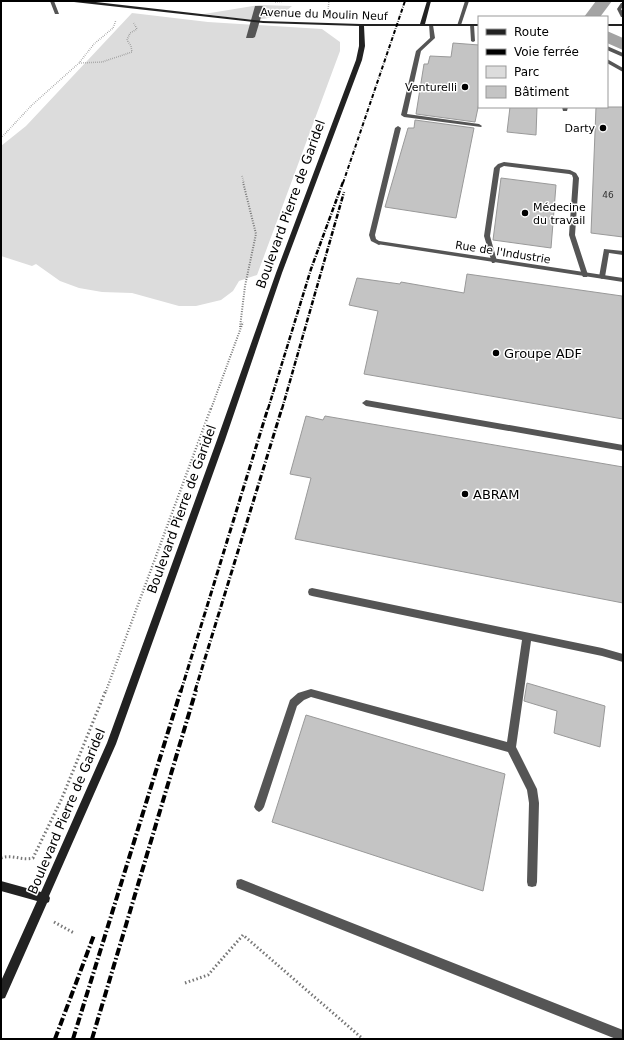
<svg xmlns="http://www.w3.org/2000/svg" width="624" height="1040" font-family="'DejaVu Sans',sans-serif">
<style>
.green{fill:#dcdcdc}
.lines{fill:none;stroke-linecap:round;stroke-linejoin:round}
.canal{fill:#a3a3a3;fill-rule:evenodd}
.building{fill:#c4c4c4;stroke:#999}
.path-far3{stroke:#777;stroke-width:1.5;stroke-dasharray:0.5 1.5;stroke-linecap:butt}
.path-far2{stroke:#777;stroke-width:2;stroke-dasharray:1 1.5;stroke-linecap:butt}
.path-far1{stroke:#777;stroke-width:2.5;stroke-dasharray:1 2;stroke-linecap:butt}
.path{stroke:#777;stroke-width:3;stroke-dasharray:1.5 2.5;stroke-linecap:butt}
.lane{fill:#555;fill-rule:evenodd}
.street{fill:#555;fill-rule:evenodd}
.secondary{fill:#222;fill-rule:evenodd}
.rail-far3{stroke:#000;stroke-width:2;stroke-dasharray:4 1.5 0.5 1.5;stroke-linecap:butt}
.rail-far2{stroke:#000;stroke-width:2.5;stroke-dasharray:5 1.5 1 1.5;stroke-linecap:butt}
.rail-far1{stroke:#000;stroke-width:3;stroke-dasharray:6 2 1 2;stroke-linecap:butt}
.rail{stroke:#000;stroke-width:4;stroke-dasharray:8 2.5 1.5 2.5;stroke-linecap:butt}
.poi-dot{fill:#000;stroke:#fff;stroke-width:1.5}
.labels{text-anchor:middle;stroke-width:3;stroke-linejoin:round;paint-order:stroke}
.far-number-label{font-size:9px;fill:#313131}
.far-street-label{font-size:11px;fill:#000;stroke:#fff}
.far-poi-label{font-size:11px;fill:#000;stroke:#fff;text-anchor:end}
.street-label{font-size:13px;fill:#000;stroke:#fff}
.poi-label{font-size:13px;fill:#000;stroke:#fff;text-anchor:start}
</style>
<rect width="100%" height="100%" fill="#fff"/>
<path class="green" d="M 259,5 L 292,6 C 269,28 233,17 204,14 Z
M 132,13 L 208,22 L 322,29 L 340,42 L 340,51 L 257,275 L 239,281 L 233,291 L 221,300 L 196,306 L 179,306 L 132,293 L 102,292 L 79,288 L 60,281 L 36,264 L 32,266 L 1,256 L 1,146 L 26,126 Z"/>
<g class="lines">
<path class="canal" d="M 596,1 L 612,1 L 600,17 L 584,17 Z
M 607,31 L 623,38 L 623,50 L 607,43 Z"/>
</g>
<path class="building" d="M 453,43 L 479,45 L 479,103 L 475,122 L 416,114 L 424,64 L 428,64 L 430,56 L 451,57 Z
M 510,107 L 537,107 L 536,135 L 507,132 Z
M 596,107 L 623,107 L 623,237 L 591,233 Z
M 415,120 L 474,128 L 456,218 L 385,207 L 408,128 L 414,128 Z
M 501,178 L 556,185 L 551,248 L 493,240 Z
M 467,274 L 622,296 L 623,419 L 364,374 L 378,311 L 349,305 L 357,278 L 400,284 L 401,282 L 464,293 Z
M 306,416 L 323,420 L 325,416 L 623,467 L 623,603 L 295,539 L 311,478 L 290,474 Z
M 527,683 L 605,706 L 600,747 L 554,733 L 557,711 L 524,701 Z
M 306,715 L 505,774 L 483,891 L 272,822 Z"/>
<g class="lines">
<path class="path-far3" d="M 320,1 L 343,1
M 275,2 L 287,1
M 328,11 L 329,1
M 79,63 L 102,62 L 132,52 L 131,46 L 127,40 L 130,33 L 137,29 L 133,22
M 1,138 L 32,105 L 79,63 L 94,44 L 113,28 L 116,20
M 242,176 L 244,183"/>
<path class="path-far2" d="M 240,327 L 245,286 L 256,234 L 243,182
M 211,409 L 243,322"/>
<path class="path-far1" d="M 106,691 L 211,408"/>
<path class="path" d="M 1,858 C 12,854 22,861 33,858 L 62,798 L 106,690
M 54,922 L 74,933
M 185,983 L 208,975 L 243,935 L 363,1039"/>
<path class="lane" d="M 50,1 L 54,1 L 59,14 L 55,14 Z
M 465,1 L 469,1 L 461,25 L 457,26 Z
M 621,3 L 623,3 L 623,7 L 621,9 L 623,12 L 623,17 L 621,17 L 617,9 Z
M 255,6 L 262,6 L 264,7 L 255,37 L 253,38 L 246,38 Z
M 429,24 L 433,25 L 435,38 L 421,51 L 407,114 L 479,124 L 482,126 L 481,127 L 404,117 L 401,115 L 416,51 L 430,38 Z
M 470,24 L 474,25 L 475,41 L 473,42 L 471,41 Z
M 607,46 L 623,53 L 623,57 L 607,50 Z
M 607,59 L 623,68 L 623,72 L 607,63 Z
M 562,107 L 568,107 L 567,111 L 563,111 Z
M 398,126 L 401,128 L 375,235 L 376,239 L 382,243 L 379,245 L 371,241 L 369,235 L 395,128 Z
M 504,162 L 570,170 L 576,173 L 579,178 L 575,235 L 588,275 L 587,277 L 583,277 L 582,275 L 569,235 L 573,178 L 572,175 L 569,174 L 504,166 L 500,168 L 490,236 L 497,261 L 494,263 L 492,263 L 484,236 L 494,168 L 498,164 Z
M 604,249 L 623,251 L 623,255 L 609,253 L 605,277 L 602,279 L 599,277 Z
M 366,400 L 623,445 L 623,451 L 366,406 L 362,403 Z
M 312,588 L 602,648 L 623,654 L 623,662 L 602,656 L 531,641 L 516,747 L 537,789 L 539,803 L 537,882 L 536,886 L 532,887 L 528,886 L 527,882 L 529,803 L 527,790 L 508,752 L 311,697 L 304,700 L 297,706 L 264,807 L 262,810 L 259,812 L 256,810 L 254,807 L 290,700 L 298,693 L 311,689 L 507,742 L 522,640 L 312,596 L 309,595 L 308,592 L 309,589 Z
M 241,879 L 623,1030 L 623,1039 L 616,1039 L 237,888 L 236,884 L 237,880 Z"/>
<path class="street" d="M 379,241 L 623,278 L 623,282 L 377,244 L 377,242 Z"/>
<path class="secondary" d="M 72,1 L 87,1 L 263,21 L 361,24 L 420,24 L 427,1 L 431,1 L 425,24 L 479,24 L 479,26 L 364,26 L 365,46 L 362,60 L 282,273 L 225,440 L 116,744 L 49,896 L 50,898 L 49,902 L 47,903 L 5,998 L 1,999 L 1,981 L 37,901 L 1,891 L 1,881 L 41,892 L 107,743 L 217,440 L 276,273 L 356,60 L 359,46 L 359,26 L 263,23 L 74,2 Z
M 607,24 L 623,24 L 623,26 L 607,26 Z"/>
<path class="rail-far3" d="M 343,183 L 405,1"/>
<path class="rail-far2" d="M 268,409 L 311,269 L 343,182
M 282,409 L 344,192"/>
<path class="rail-far1" d="M 181,691 L 268,408
M 195,691 L 282,408"/>
<path class="rail" d="M 55,1039 L 94,935
M 73,1039 L 181,690
M 92,1039 L 196,690"/>
</g>
<g class="poi-dot">
<circle cx="465" cy="87" r="4"/>
<circle cx="603" cy="128" r="4"/>
<circle cx="525" cy="213" r="4"/>
<circle cx="496" cy="353" r="4"/>
<circle cx="465" cy="494" r="4"/>
</g>
<g class="labels">
<g class="far-number-label">
<text x="608" y="198">46</text>
</g>
<g class="far-street-label">
<text transform="translate(324 14) rotate(2)" y="4">Avenue du Moulin Neuf</text>
<text transform="translate(503 252) rotate(9)" y="4">Rue de l'Industrie</text>
</g>
<g class="far-poi-label">
<text x="457" y="91">Venturelli</text>
<text x="595" y="132">Darty</text>
<text x="533" y="211" text-anchor="start">Médecine<tspan x="533" dy="13">du travail</tspan></text>
</g>
<g class="street-label">
<text transform="translate(290 204) rotate(-70)" y="5">Boulevard Pierre de Garidel</text>
<text transform="translate(181 509) rotate(-70)" y="5">Boulevard Pierre de Garidel</text>
<text transform="translate(66 811) rotate(-67)" y="5">Boulevard Pierre de Garidel</text>
</g>
<g class="poi-label">
<text x="504" y="358">Groupe ADF</text>
<text x="473" y="499">ABRAM</text>
</g>
</g>
<rect width="624" height="1040" fill="none" stroke="#000000" stroke-width="4"/>
<rect x="478" y="16" width="130" height="92" fill="#ffffff" stroke="#999999"/>
<rect x="486" y="29" width="20" height="6" fill="#222222" stroke="#999999"/>
<text x="514" y="36" font-size="12" fill="#000000">Route</text>
<rect x="486" y="49" width="20" height="6" fill="#000000" stroke="#999999"/>
<text x="514" y="56" font-size="12" fill="#000000">Voie ferrée</text>
<rect x="486" y="66" width="20" height="12" fill="#dcdcdc" stroke="#999999"/>
<text x="514" y="76" font-size="12" fill="#000000">Parc</text>
<rect x="486" y="86" width="20" height="12" fill="#c4c4c4" stroke="#999999"/>
<text x="514" y="96" font-size="12" fill="#000000">Bâtiment</text>
</svg>
